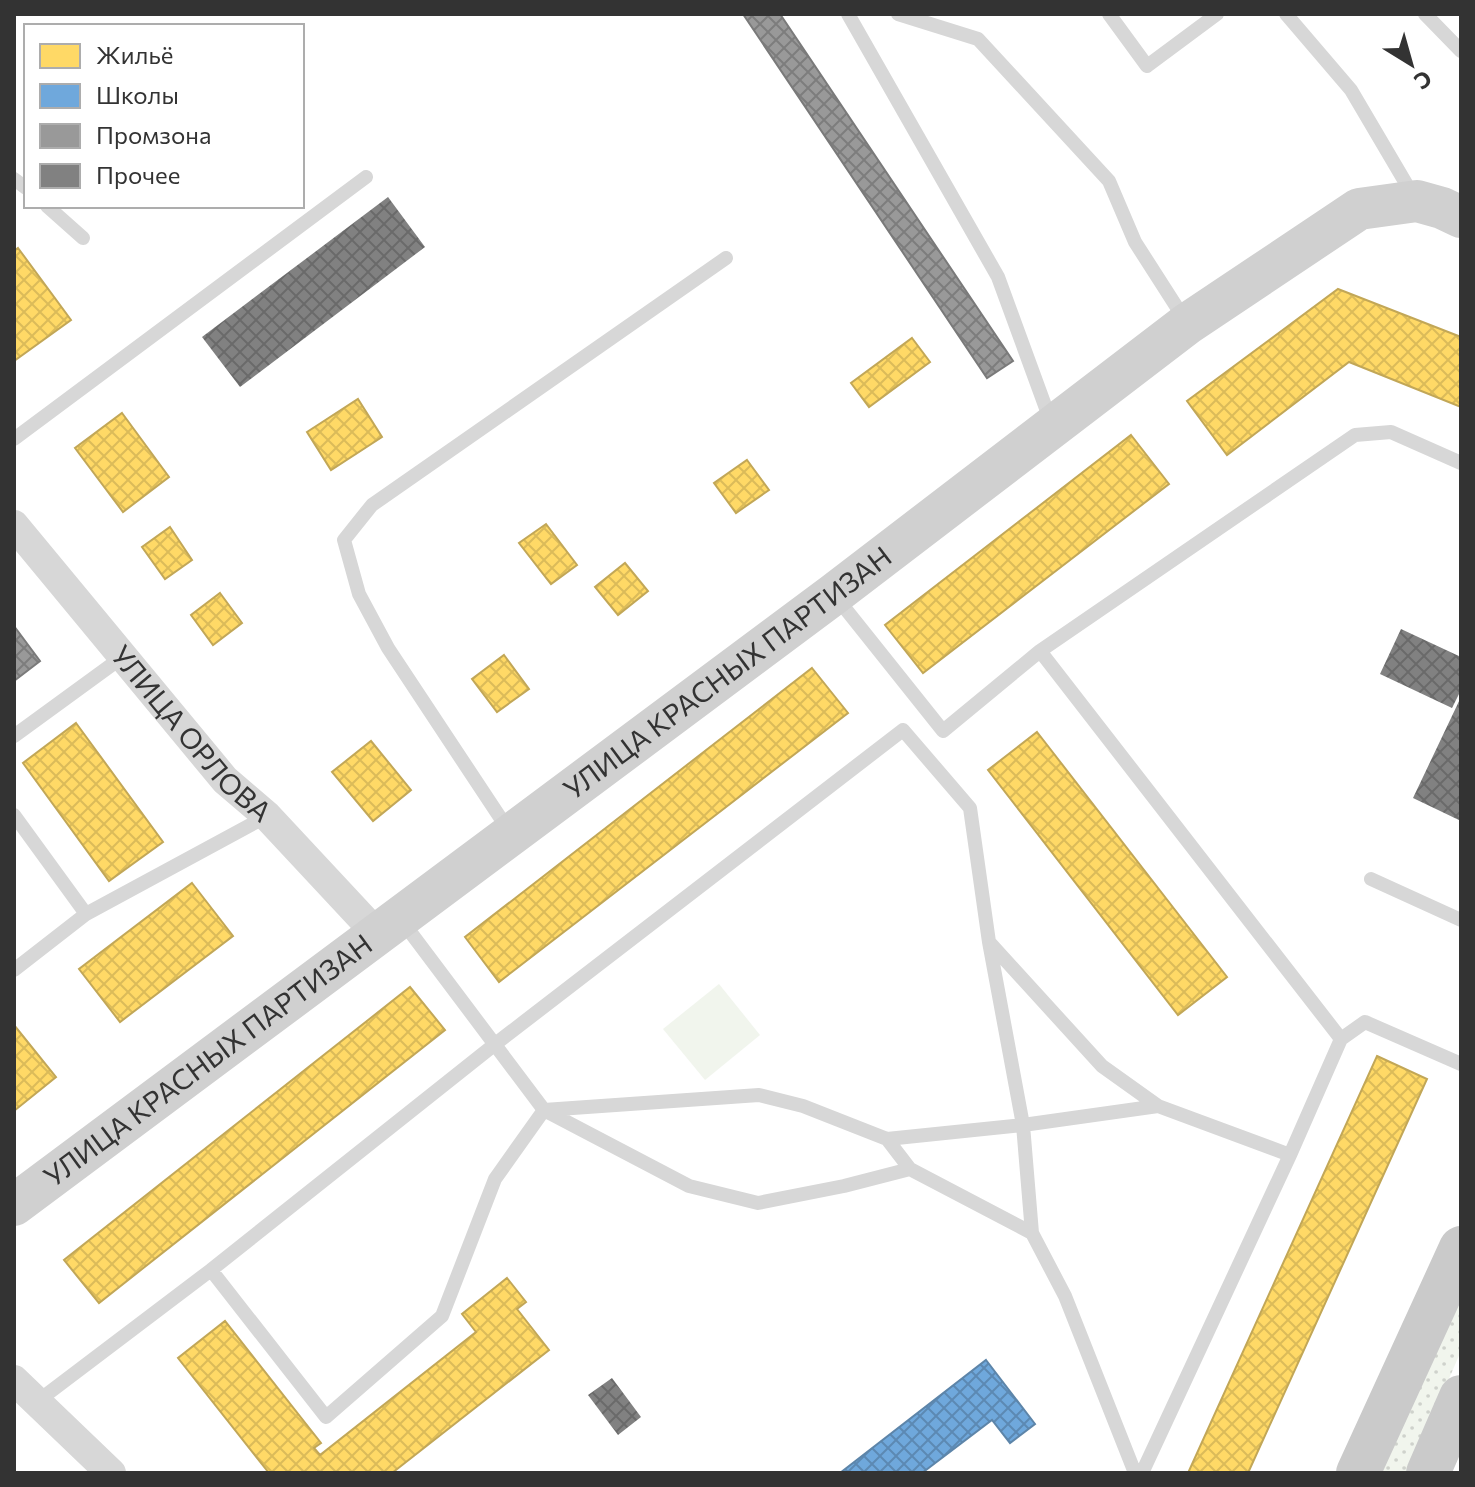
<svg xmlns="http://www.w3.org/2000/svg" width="1475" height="1487" font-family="Commissioner,sans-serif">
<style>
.grass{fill:url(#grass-dots)}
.green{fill:#f1f5ed}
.homes{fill:url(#homes-cross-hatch);stroke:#c2a757;stroke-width:2}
.schools{fill:url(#schools-cross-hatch);stroke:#5d85a9;stroke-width:2}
.industry{fill:url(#industry-cross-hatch);stroke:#7a7a7a;stroke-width:2}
.building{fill:url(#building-cross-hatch)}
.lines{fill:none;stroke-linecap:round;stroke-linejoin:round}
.service{stroke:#d7d7d7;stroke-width:14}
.minor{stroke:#d7d7d7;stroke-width:30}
.secondary{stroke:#d0d0d0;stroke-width:42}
.primary{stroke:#cacaca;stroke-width:44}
.labels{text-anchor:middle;stroke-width:8;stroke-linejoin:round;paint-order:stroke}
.street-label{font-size:28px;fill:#333;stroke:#fff}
</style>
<defs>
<pattern id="grass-dots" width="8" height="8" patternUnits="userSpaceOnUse" patternTransform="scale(2)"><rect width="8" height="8" fill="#f1f5ed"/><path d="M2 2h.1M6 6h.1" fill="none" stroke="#cfd2cc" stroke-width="1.8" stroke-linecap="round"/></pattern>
<pattern id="homes-cross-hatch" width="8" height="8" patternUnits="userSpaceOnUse" patternTransform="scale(2)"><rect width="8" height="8" fill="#ffd966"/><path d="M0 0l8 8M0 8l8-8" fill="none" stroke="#dbbb59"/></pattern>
<pattern id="schools-cross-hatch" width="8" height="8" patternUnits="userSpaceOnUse" patternTransform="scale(2)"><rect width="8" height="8" fill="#6fa8dc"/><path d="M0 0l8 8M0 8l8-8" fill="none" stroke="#5c89b3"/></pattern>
<pattern id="industry-cross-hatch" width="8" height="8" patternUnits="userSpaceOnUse" patternTransform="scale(2)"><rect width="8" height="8" fill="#999"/><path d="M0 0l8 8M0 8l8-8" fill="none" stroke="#7d7d7d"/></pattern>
<pattern id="building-cross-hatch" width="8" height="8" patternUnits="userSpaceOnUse" patternTransform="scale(2)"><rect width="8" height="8" fill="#818181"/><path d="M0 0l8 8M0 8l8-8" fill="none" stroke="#6a6a6a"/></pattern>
</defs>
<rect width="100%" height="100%" fill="#fff"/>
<path class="grass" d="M 1461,1284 L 1461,1351 L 1408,1473 L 1375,1473 Z"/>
<path class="green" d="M 719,984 L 760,1035 L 705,1080 L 663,1029 Z"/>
<path class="homes" d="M 18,248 L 71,320 L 14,361 L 14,251 Z
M 1338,289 L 1461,337 L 1461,407 L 1349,362 L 1227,455 L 1187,401 Z
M 912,338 L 930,362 L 869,407 L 851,383 Z
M 358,399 L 382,437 L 331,470 L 307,432 Z
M 122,413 L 169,477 L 123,512 L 75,448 Z
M 1131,435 L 1169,484 L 923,673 L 885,625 Z
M 747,460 L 769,490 L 736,513 L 714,483 Z
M 546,524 L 577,565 L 551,584 L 519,543 Z
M 170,527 L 192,560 L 165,579 L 142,547 Z
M 625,563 L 648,591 L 618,615 L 595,587 Z
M 220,593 L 242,623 L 213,645 L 191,615 Z
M 504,655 L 529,689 L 497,712 L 472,679 Z
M 812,668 L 848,713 L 499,982 L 465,937 Z
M 76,723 L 163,842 L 109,881 L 23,763 Z
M 1037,732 L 1227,977 L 1178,1015 L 988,770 Z
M 371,741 L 411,790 L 373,821 L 332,772 Z
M 192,883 L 233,936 L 120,1022 L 79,969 Z
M 410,987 L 445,1030 L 99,1303 L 64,1260 Z
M 14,1025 L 56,1077 L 14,1111 Z
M 1377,1056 L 1427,1079 L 1248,1473 L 1188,1473 Z
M 507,1278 L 526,1302 L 517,1309 L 549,1350 L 392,1473 L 269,1473 L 178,1358 L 225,1321 L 321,1443 L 314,1448 L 320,1455 L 476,1332 L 462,1314 Z"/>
<path class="schools" d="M 986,1360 L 1035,1424 L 1010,1443 L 992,1420 L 922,1473 L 840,1473 Z"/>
<path class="industry" d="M 743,14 L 780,14 L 1013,361 L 987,378 Z
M 14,626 L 40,661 L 14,681 Z"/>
<path class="building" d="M 388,197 L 425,247 L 240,387 L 202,337 Z
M 1401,629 L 1461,657 L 1461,690 L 1452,708 L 1380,674 Z
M 1461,697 L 1461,821 L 1413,798 Z
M 612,1378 L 641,1417 L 618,1435 L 588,1395 Z"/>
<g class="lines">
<path class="service" d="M 848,14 L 998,277 L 1051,422
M 898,14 L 978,39 L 1109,181 L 1135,242 L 1185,320
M 1109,14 L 1147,66 L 1217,14
M 1286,14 L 1351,90 L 1414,197
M 1425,14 L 1461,51
M 14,179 L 26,188
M 47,206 L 83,238
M 14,439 L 366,177
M 836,597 L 943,731 L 1040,651 L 1355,435 L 1391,432 L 1461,463
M 1040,651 L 1341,1039
M 14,736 L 121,658
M 14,815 L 86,914
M 509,831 L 388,648 L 359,594 L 344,540 L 372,505 L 726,258
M 1371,879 L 1461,920
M 989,942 L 1023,1125 L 1032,1233 L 1065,1296 L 1135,1473
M 14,970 L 86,914 L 267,816
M 544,1110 L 759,1095 L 803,1106 L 887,1139 L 910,1169 L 1032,1233
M 544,1110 L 689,1186 L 758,1203 L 844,1186 L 910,1169
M 887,1139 L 1023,1125 L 1158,1106
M 211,1270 L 326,1417 L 442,1316 L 495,1179 L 544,1110 L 402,921
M 38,1401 L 211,1270 L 494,1045 L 903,730 L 970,808 L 989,942 L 1102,1066 L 1158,1106 L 1290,1155
M 1142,1473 L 1290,1155 L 1341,1039 L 1365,1022 L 1461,1064"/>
<g class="minor">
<path id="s1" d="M 14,525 L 225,780 L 267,816 L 377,934"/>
<path d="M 14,1380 L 111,1473"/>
</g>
<path class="secondary" id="s2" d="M 14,1205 L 834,594 L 1187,324 L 1359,209 L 1417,201 L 1442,208 L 1461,217"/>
<path class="primary" d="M 1358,1473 L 1461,1248
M 1428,1473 L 1461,1397"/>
</g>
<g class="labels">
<g class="street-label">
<text dy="10" stroke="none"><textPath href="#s2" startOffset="890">УЛИЦА КРАСНЫХ ПАРТИЗАН</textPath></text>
<text dy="10" stroke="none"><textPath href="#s1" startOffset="274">УЛИЦА ОРЛОВА</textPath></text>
<text dy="10" stroke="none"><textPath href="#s2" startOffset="242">УЛИЦА КРАСНЫХ ПАРТИЗАН</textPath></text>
</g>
</g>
<rect width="1475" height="1487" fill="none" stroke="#333333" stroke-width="32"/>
<rect x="24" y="24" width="280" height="184" fill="#ffffff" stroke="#adadad" stroke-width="2"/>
<rect x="40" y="44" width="40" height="24" fill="#ffd966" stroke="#adadad" stroke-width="2"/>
<text x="96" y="64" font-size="24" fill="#333333">Жильё</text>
<rect x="40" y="84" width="40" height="24" fill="#6fa8dc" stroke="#adadad" stroke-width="2"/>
<text x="96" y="104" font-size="24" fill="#333333">Школы</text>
<rect x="40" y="124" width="40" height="24" fill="#999999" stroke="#adadad" stroke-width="2"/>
<text x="96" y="144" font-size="24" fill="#333333">Промзона</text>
<rect x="40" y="164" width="40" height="24" fill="#818181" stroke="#adadad" stroke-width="2"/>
<text x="96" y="184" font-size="24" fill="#333333">Прочее</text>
<g transform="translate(1411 64) rotate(143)" stroke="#ffffff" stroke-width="6" paint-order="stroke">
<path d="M0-6L14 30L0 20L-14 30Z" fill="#333333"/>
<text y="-12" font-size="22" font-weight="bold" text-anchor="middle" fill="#333333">С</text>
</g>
</svg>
